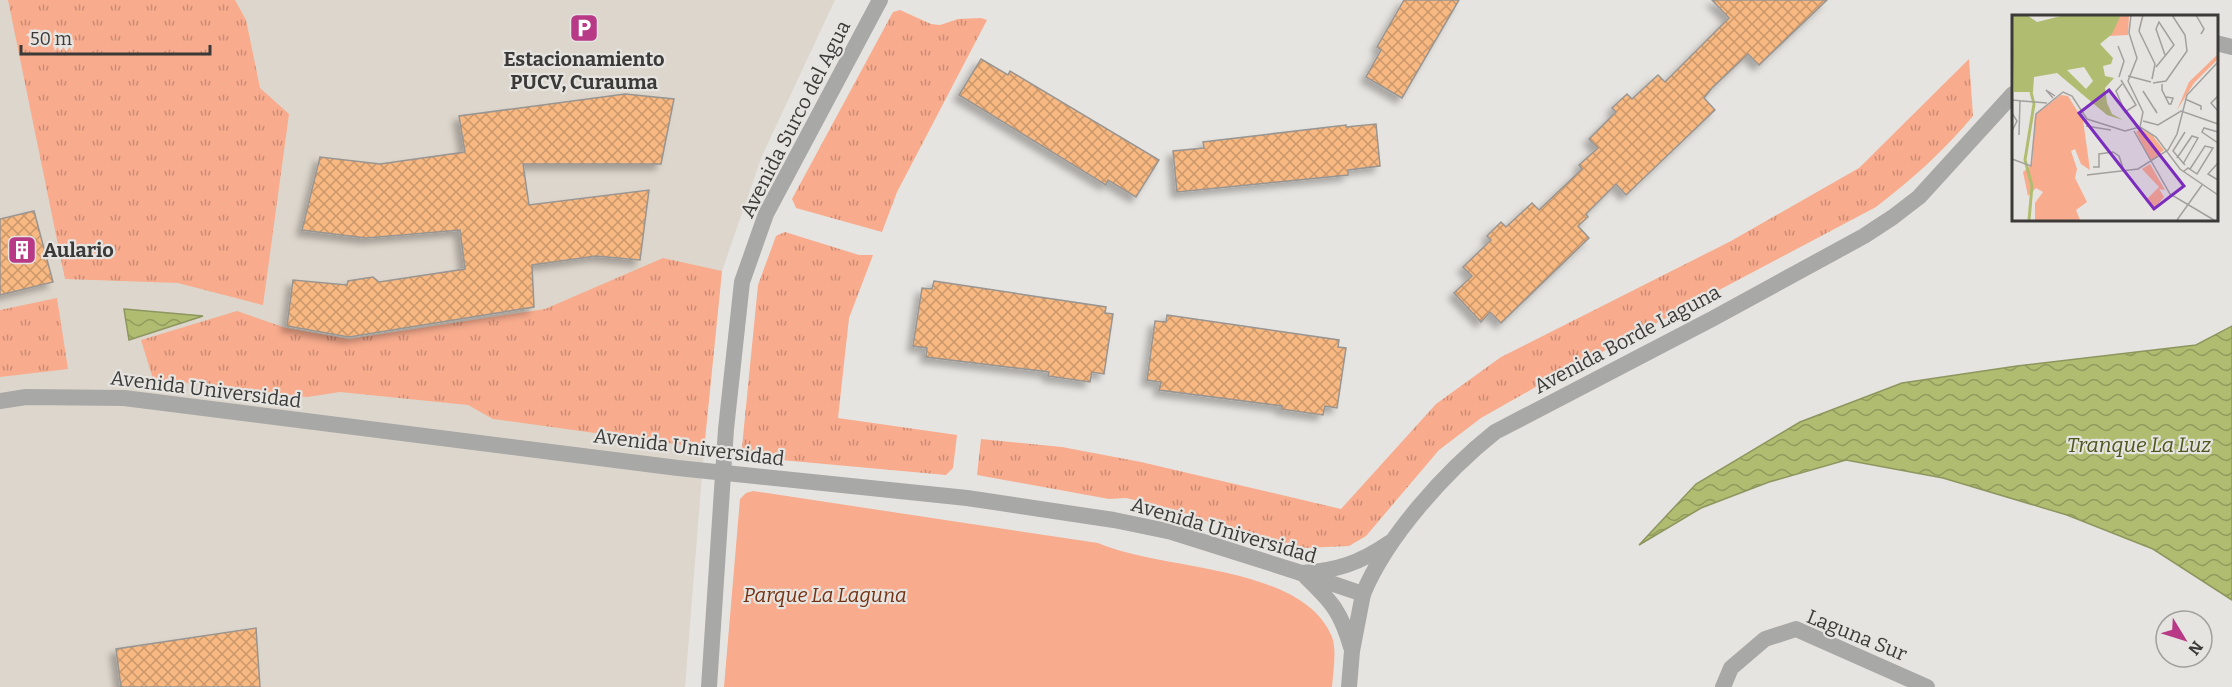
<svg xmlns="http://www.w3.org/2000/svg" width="2232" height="687" font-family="Bitter,serif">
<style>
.built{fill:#ddd6cc}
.grass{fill:url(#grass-tufts)}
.park{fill:#f8ab8d}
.water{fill:url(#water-waves);stroke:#8d965f;stroke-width:1.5}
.building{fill:url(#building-cross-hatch);stroke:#989592;stroke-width:1.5;filter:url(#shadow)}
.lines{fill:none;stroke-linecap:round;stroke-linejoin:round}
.minor{stroke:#a8a8a6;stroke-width:16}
.tertiary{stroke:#a8a8a6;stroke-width:16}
.labels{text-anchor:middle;stroke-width:4.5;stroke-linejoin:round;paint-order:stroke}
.poi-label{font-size:20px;font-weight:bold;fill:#3b3a38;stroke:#e6e4e0}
.street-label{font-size:20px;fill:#3b3a38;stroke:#e6e4e0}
.park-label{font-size:20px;font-style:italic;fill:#753111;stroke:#e6e4e0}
.water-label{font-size:21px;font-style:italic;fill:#4e571e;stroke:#e6e4e0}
.inset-river{fill:none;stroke:#b0bd70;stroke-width:3}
.inset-road{fill:none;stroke:#a2a09d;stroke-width:1.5}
.view{fill:#7b2cbf;fill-opacity:0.15;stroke:#7b2cbf;stroke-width:3}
.inset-edge{fill:none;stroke:#3b3a38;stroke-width:3}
</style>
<defs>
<pattern id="grass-tufts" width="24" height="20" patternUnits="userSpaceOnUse" patternTransform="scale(1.5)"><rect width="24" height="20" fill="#f8ab8d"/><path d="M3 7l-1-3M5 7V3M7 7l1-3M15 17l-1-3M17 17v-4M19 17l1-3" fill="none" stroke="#ca8c74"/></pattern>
<pattern id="water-waves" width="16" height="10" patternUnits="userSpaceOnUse" patternTransform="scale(1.5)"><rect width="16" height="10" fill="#b0bd70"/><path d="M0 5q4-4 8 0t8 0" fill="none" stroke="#909b5d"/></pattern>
<pattern id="building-cross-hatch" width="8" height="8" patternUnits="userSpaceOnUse" patternTransform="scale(1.5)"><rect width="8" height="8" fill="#f8b882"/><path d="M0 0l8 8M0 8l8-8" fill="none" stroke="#ca976b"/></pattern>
<filter id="shadow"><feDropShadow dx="-5.5" dy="5.5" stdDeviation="3" flood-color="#0004"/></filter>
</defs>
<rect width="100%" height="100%" fill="#e6e4e0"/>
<path class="built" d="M 0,0 L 835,0 L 762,156 L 722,271 L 706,426 L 685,687 L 0,687 Z"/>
<path class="grass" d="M 8,0 L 235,0 L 246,20 L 260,88 L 289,114 L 263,305 L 178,283 L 65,279 Z
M 900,10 L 931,24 L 940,25 L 958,19 L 981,18 L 987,20 L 897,192 L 882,232 L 796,208 L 792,199 L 893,12 Z
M 1969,59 L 1973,116 C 1944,151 1912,179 1876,207 L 1534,388 L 1481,418 L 1439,450 L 1366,536 L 1349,546 L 1304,548 L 1199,519 L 1177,510 L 1126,498 L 1109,499 L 977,475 L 981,439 L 1062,447 L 1141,462 L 1341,509 L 1436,404 L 1501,357 L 1731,241 L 1859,168 Z
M 785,232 L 859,255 L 873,255 L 849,318 L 838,418 L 957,435 L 953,468 L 946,475 L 749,457 L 745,454 L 742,447 L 758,285 L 776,236 Z
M 663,258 L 722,271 L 705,440 L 702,445 L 697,447 L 493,419 L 468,405 L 340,392 L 307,397 L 153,379 L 141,340 L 237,311 L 286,328 L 349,339 L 545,309 Z
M 57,298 L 68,369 L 0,377 L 0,310 Z"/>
<path class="park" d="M 753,491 L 1098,543 C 1161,571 1303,564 1332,637 C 1337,651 1333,672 1332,687 L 724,687 L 740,499 L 746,493 Z"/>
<path class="water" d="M 124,309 L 203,316 L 129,340 Z
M 2232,326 L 2232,600 L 2153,549 L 2067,515 L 1943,478 L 1846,460 L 1769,482 L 1701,508 L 1639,545 L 1696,484 L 1800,422 L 1902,383 L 2017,366 L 2196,345 Z"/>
<path class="building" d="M 1404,0 L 1459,0 L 1402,98 L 1366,77 L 1381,50 L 1377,47 Z
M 1712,0 L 1827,0 L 1759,65 L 1748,54 L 1712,88 L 1704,98 L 1715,110 L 1626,195 L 1616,184 L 1586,214 L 1588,217 L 1578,226 L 1589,238 L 1501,323 L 1490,312 L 1481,322 L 1454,293 L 1472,276 L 1463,267 L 1491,240 L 1487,236 L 1501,222 L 1506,227 L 1532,203 L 1539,210 L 1582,169 L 1579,165 L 1598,148 L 1589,139 L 1616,112 L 1612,108 L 1627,94 L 1632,99 L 1658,75 L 1665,82 L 1729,18 Z
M 981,59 L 1008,75 L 1010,71 L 1159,160 L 1136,197 L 1108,180 L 1106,185 L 959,95 Z
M 625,94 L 674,99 L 661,164 L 523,164 L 529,205 L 649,190 L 640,260 L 596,256 L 532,265 L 534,307 L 349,337 L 287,326 L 293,280 L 347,285 L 348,281 L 373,277 L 379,282 L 465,269 L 460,230 L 366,238 L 302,230 L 320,157 L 380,164 L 465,152 L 459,116 Z
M 1376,124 L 1380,166 L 1348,170 L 1348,175 L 1177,192 L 1173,151 L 1204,148 L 1203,142 L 1346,125 L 1346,127 Z
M 34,211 L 53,282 L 0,295 L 0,219 Z
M 934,281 L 1106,307 L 1105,313 L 1113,314 L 1104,374 L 1092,372 L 1090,382 L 1048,376 L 1049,372 L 926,357 L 927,348 L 913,346 L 922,288 L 932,289 Z
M 1167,315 L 1339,340 L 1338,347 L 1346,348 L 1337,408 L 1325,406 L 1323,415 L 1281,409 L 1282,406 L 1159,390 L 1161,382 L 1147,380 L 1155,321 L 1166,322 Z
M 256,628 L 260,687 L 121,687 L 116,649 Z"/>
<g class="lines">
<path class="minor" d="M 2216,43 L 2232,47
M 1301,573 C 1336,571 1360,563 1389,543
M 1363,594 C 1387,536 1446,471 1495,432 L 1712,319 L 1864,236 L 1893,217 L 1919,197 L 2013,94
M 709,687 L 726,429 L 742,282 L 766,214 L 880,0
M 1723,687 L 1731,668 L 1765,639 L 1796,629 L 1927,687"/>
<path class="tertiary" d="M 0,401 L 26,397 L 124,398 L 678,468 L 967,498 L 1114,520 L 1172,532 L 1295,571 L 1363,594 L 1352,651 L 1349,687
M 1306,577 C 1332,602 1341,612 1351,647"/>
</g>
<defs>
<g id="parking-square" transform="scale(1.5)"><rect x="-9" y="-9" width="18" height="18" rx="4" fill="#b83a87" stroke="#e6e4e0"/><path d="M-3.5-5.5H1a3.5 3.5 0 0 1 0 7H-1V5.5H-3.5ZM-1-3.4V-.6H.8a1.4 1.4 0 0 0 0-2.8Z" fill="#fff"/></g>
<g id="building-square" transform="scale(1.5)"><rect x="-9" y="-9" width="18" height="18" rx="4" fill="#b83a87" stroke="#e6e4e0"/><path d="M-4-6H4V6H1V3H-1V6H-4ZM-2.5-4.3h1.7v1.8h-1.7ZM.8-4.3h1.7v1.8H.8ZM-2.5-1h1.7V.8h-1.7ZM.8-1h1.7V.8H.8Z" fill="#fff"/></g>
</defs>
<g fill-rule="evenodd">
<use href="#parking-square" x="584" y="28"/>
<use href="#building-square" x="22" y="250"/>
</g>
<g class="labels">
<g class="poi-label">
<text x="584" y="66">Estacionamiento<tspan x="584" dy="23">PUCV, Curauma</tspan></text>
<text x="43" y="257" text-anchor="start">Aulario</text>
</g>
<g class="street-label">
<text transform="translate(795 119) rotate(-63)" y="7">Avenida Surco del Agua</text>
<text transform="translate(1627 339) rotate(-28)" y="7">Avenida Borde Laguna</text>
<text transform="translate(206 389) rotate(7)" y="7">Avenida Universidad</text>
<text transform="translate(689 447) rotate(7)" y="7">Avenida Universidad</text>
<text transform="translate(1224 530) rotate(16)" y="7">Avenida Universidad</text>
<text transform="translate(1857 635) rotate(22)" y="7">Laguna Sur</text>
</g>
<g class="park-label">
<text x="825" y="602">Parque La Laguna</text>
</g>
<g class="water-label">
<text x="2139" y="452">Tranque La Luz</text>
</g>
</g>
<g transform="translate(2012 15)">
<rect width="206" height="206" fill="#e6e4e0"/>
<path d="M 205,40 L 205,45 L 182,68 L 165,95 L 177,67 ZM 138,149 L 153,175 L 147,174 L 152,182 L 141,195 L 134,185 L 147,172 L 130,154 Z" fill="#f8ab8d"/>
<path d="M 109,0 L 117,0 L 116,20 L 97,21 ZM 49,80 L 56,81 L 71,105 L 78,155 L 69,149 L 63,134 L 59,136 L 65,154 L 63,163 L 75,187 L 64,195 L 68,205 L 23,205 L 23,188 L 31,177 L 24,173 L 16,181 L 11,157 L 20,149 L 23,100 Z" fill="#f8ab8d"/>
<path d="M 128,114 L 140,120 L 152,135 L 139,146 L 124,117 Z" fill="#f8ab8d"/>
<path d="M 0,0 L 15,0 L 25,7 L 53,0 L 109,0 L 100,19 L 88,29 L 101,43 L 99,49 L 91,51 L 93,61 L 102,63 L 93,73 L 95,88 L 100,99 L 111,105 L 95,100 L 45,58 L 22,62 L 21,77 L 2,77 ZM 72,52 L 81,66 L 74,74 L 55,55 Z" fill="#b0bd70" fill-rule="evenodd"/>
<path class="inset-river" d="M 17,205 L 20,171 L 13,145 L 22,89 L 19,77"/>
<path class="inset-road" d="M 131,0 L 127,16 L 143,49 L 140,64M 184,0 L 192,14 L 189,19M 106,31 L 112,46 L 107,62M 144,52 L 162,30 L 147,7 L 144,14 L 153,40M 116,61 L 139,67M 109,65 L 124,90 L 113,97 L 104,76 L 110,69M 141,68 L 154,66 L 175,36 L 173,20 L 160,0M 150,69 L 150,75 L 157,89 L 159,89 L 161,83 L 154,82M 131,76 L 145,98 L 143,94M 206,81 L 199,88 L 206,96M 41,83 L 34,75 L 43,81M 173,84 L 189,91 L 189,95M 0,85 L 35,88M 0,98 L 5,106 L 0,116M 131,106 L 146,110 L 169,96 L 206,109M 74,111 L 99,115M 128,112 L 144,122 L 168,154 L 206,180M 122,116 L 158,179 L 202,205M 206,117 L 192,113 L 190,117 L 206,128M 7,120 L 8,85M 165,143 L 180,121 L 186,123 L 171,149M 0,144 L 19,151 L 24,99 L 51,77 L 60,81 L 75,104 L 113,116 L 128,112 L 131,97 L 116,66 L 125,43 L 117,18 L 119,0M 206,148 L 196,159 L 206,165M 173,150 L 161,136 L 173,117M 81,152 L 87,152 L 87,139 L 101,137 L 107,141 L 112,156M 171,157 L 176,153 L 185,159 L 201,133 L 193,131 L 178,154M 75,160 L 126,154 L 156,135 L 165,119 L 175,80 L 206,47M 165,205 L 190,170"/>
<path class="view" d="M 97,75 L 172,171 L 142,194 L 67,98 Z"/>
<rect width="206" height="206" class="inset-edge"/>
</g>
<g transform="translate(2184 639) rotate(128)"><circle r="28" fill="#e6e4e0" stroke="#a2a09d" stroke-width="1.5"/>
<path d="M0-4.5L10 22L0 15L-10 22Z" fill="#b83a87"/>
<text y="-9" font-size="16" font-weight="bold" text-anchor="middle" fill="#3b3a38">N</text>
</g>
<path d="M21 45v9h189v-9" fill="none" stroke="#3b3a38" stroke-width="3"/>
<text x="30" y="45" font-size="18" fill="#3b3a38" stroke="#e6e4e0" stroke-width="4.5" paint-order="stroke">50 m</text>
</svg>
